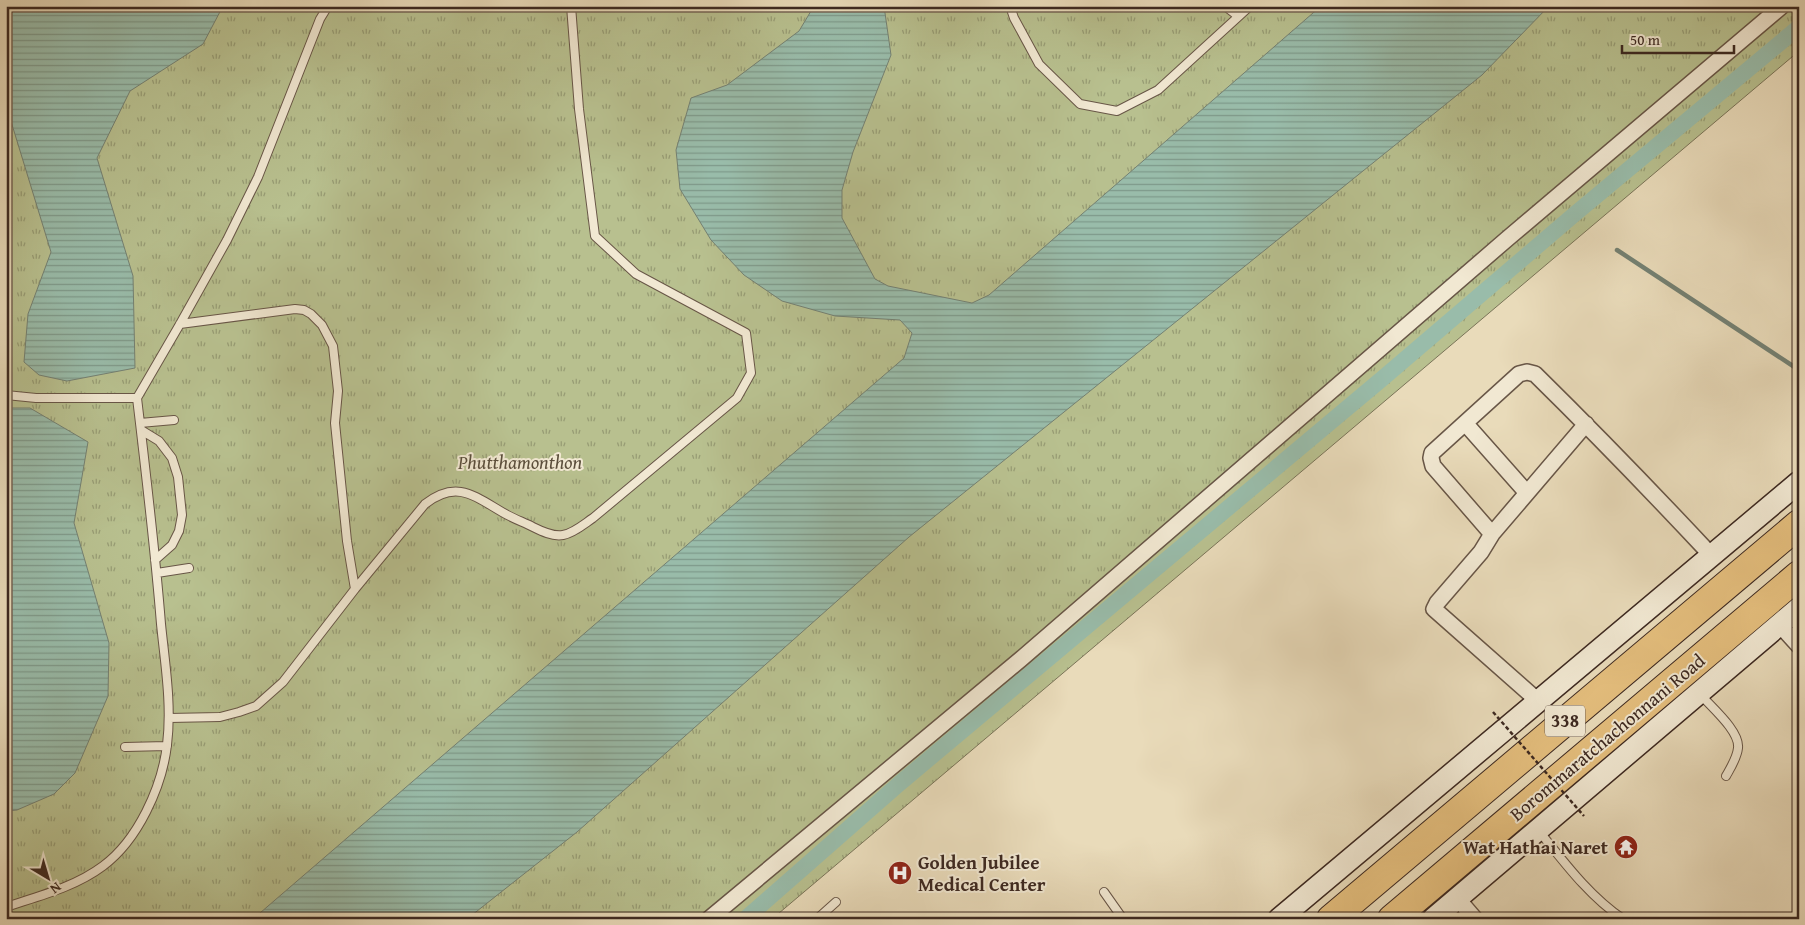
<svg xmlns="http://www.w3.org/2000/svg" width="1805" height="925" font-family="'Gentium Book Plus',serif">
<style>
.park{fill:url(#park-tufts);stroke:#7a7458}
.water{fill:url(#water-rules);stroke:#748173}
.lines{fill:none;stroke-linecap:round;stroke-linejoin:round}
.stream{stroke:#748173;stroke-width:4.5}
.canal{stroke:#99bcaa;stroke-width:16}
.lane-casing{stroke:#685647;stroke-width:10}
.street-casing{stroke:#685647;stroke-width:18}
.secondary-casing{stroke:#3d2921;stroke-width:24}
.highway-casing{stroke:#3d2921;stroke-width:30}
.lane{stroke:#f1e8d2;stroke-width:8}
.street{stroke:#f1e8d2;stroke-width:15}
.secondary{stroke:#f1e8d2;stroke-width:21}
.highway{stroke:#e4be7d;stroke-width:28}
.path-bridge{stroke:#3d2921;stroke-width:2.5;stroke-dasharray:4 2.5;stroke-linecap:butt}
.labels{text-anchor:middle;stroke-width:4;stroke-linejoin:round;paint-order:stroke}
.shield{fill:#f1e8d2;stroke:#736256;stroke-width:1}
.shield-label{font-size:18px;font-weight:bold;fill:#3d2921}
.park-label{font-size:19px;font-style:italic;fill:#5c4f3c;stroke:#f1e8d2}
.street-label{font-size:19px;fill:#3d2921;stroke:#f1e8d2}
.poi-label{font-size:19px;font-weight:bold;fill:#3d2921;stroke:#f1e8d2;text-anchor:end}
</style>
<defs>
<pattern id="park-tufts" width="24" height="20" patternUnits="userSpaceOnUse" patternTransform="scale(1.25)"><rect width="24" height="20" fill="#b8c08f"/><path d="M3 7l-1-3M5 7V3M7 7l1-3M15 17l-1-3M17 17v-4M19 17l1-3" fill="none" stroke="#979c74"/></pattern>
<pattern id="water-rules" width="6" height="5" patternUnits="userSpaceOnUse" patternTransform="scale(1.25)"><rect width="6" height="5" fill="#99bcaa"/><path d="M0 2.5h6" fill="none" stroke="#7e998a"/></pattern>
</defs>
<rect width="100%" height="100%" fill="#e9dbba"/>
<filter id="stains"><feTurbulence type="fractalNoise" baseFrequency=".004" numOctaves="4"/><feColorMatrix values="0 0 0 0 .2 0 0 0 0 .09 0 0 0 0 .02 0 0 0 .5 -.17"/></filter>
<radialGradient id="worn" r=".72"><stop offset=".6" stop-color="#630" stop-opacity="0"/><stop offset="1" stop-color="#630" stop-opacity=".3"/></radialGradient>
<path class="park" d="M 6,6 L 1799,6 L 1799,51 L 772,919 L 6,919 Z"/>
<path class="water" d="M 10,6 L 223,6 L 203,44 L 130,91 L 97,158 L 133,276 L 135,368 L 67,381 L 39,375 L 24,362 L 28,314 L 51,252 L 6,105 L 6,48 Z
M 814,6 L 884,6 L 891,55 L 853,152 L 842,190 L 842,218 L 875,279 L 888,286 L 972,303 L 989,295 L 1321,6 L 1549,6 L 1482,75 L 909,537 L 577,832 L 467,919 L 253,919 L 904,358 L 912,333 L 900,320 L 835,316 L 782,301 L 744,275 L 711,240 L 680,189 L 676,150 L 691,98 L 727,85 L 799,31 Z
M 6,408 L 30,408 L 88,442 L 74,523 L 109,643 L 108,696 L 75,773 L 54,794 L 17,810 L 6,811 Z"/>
<g class="lines">
<path class="stream" d="M 1617,250 L 1799,370"/>
<path class="canal" d="M 745,919 L 900,783 L 1383,378 L 1576,213 L 1799,27"/>
<g class="lane-casing">
<path id="lane" d="M 1010,6 L 1014,18 L 1039,64 L 1080,104 L 1117,111 L 1158,90 L 1250,6
M 1225,6 L 1238,16
M 6,395 L 36,398 L 137,398 C 146,473 155,549 161,624 C 165,664 172,705 167,745 C 162,787 138,840 103,866 C 75,887 39,896 6,907
M 137,398 L 180,324 L 227,240 L 258,177 L 320,19 L 328,6
M 140,423 L 174,420
M 141,430 L 159,441 L 172,458 L 178,477 L 182,515 L 179,531 L 172,545 L 155,560
M 157,573 L 189,568
M 355,589 L 425,504 C 456,480 473,495 502,512 C 512,518 523,522 533,527 C 541,531 553,537 563,535 C 574,533 584,524 593,518 L 737,398 L 751,373 L 746,333 L 636,274 L 595,236 L 579,109 L 571,6
M 1701,695 C 1711,707 1740,731 1738,748 C 1737,758 1731,767 1726,776
M 169,718 L 220,717 L 239,712 L 256,706 L 283,682 L 355,589 L 347,541 L 335,423 L 338,391 L 333,346 L 322,325 L 311,314 L 304,310 L 295,309 L 180,324
M 125,747 L 167,746
M 1539,831 C 1564,862 1589,896 1623,919
M 1104,892 L 1123,919
M 817,919 L 836,902"/>
</g>
<g class="street-casing">
<path id="street" d="M 1465,423 L 1527,493
M 1492,534 L 1433,466 L 1431,458 L 1432,453 L 1519,374 L 1527,372 L 1535,374 C 1595,433 1653,493 1711,555
M 1779,624 L 1799,646
M 1537,700 L 1434,609 L 1437,603 L 1481,552 L 1492,534 L 1586,424
M 1457,898 L 1475,919
M 709,919 L 1021,659 L 1507,239 L 1782,6"/>
</g>
<g class="secondary-casing">
<path id="secondary" d="M 1279,919 L 1799,482
M 1433,919 L 1799,608"/>
</g>
<g class="highway-casing">
<path id="highway" d="M 1331,919 L 1799,524
M 1392,919 L 1799,575"/>
</g>
<use href="#lane" class="lane"/>
<use href="#street" class="street"/>
<use href="#secondary" class="secondary"/>
<use href="#highway" class="highway"/>
<path class="path-bridge" d="M 1493,712 L 1584,816"/>
</g>
<defs>
<g id="temple-disc" transform="scale(1.25)"><circle r="9.5" fill="#8f2418" stroke="#f1e8d2"/><path d="M0-6L5-2H3V0L6.5 2.5H4V6H1.5V3h-3V6H-4V2.5H-6.5L-3 0V-2H-5Z" fill="#fff"/></g>
<g id="hospital-disc" transform="scale(1.25)"><circle r="9.5" fill="#8f2418" stroke="#f1e8d2"/><path d="M-5-5h3v3.5h4V-5h3V5h-3V1.5h-4V5h-3Z" fill="#fff"/></g>
</defs>
<g fill-rule="evenodd">
<use href="#temple-disc" x="1626" y="847"/>
<use href="#hospital-disc" x="900" y="873"/>
</g>
<g class="labels">
<rect class="shield" x="1545" y="705.5" width="40" height="31" rx="4"/>
<g class="shield-label">
<text x="1565" y="727">338</text>
</g>
<g class="park-label">
<text x="520" y="469">Phutthamonthon</text>
</g>
<g class="street-label">
<text transform="translate(1607 737) rotate(-40)" y="7">Borommaratchachonnani Road</text>
</g>
<g class="poi-label">
<text x="1608" y="854">Wat Hathai Naret</text>
<text x="918" y="869" text-anchor="start">Golden Jubilee<tspan x="918" dy="22">Medical Center</tspan></text>
</g>
</g>
<rect width="1805" height="925" fill="none" stroke="#e9dbba" stroke-width="25"/>
<rect x="8" y="8" width="1790" height="910" fill="none" stroke="#3d2921" stroke-width="2.5"/>
<rect x="12" y="12" width="1780" height="900" fill="none" stroke="#3d2921"/>
<g transform="translate(48 878) rotate(142)" stroke="#f1e8d2" stroke-width="4" paint-order="stroke">
<path d="M0-4L9 19L0 12L-9 19Z" fill="#3d2921"/>
<text y="-8" font-size="14" font-weight="bold" text-anchor="middle" fill="#3d2921">N</text>
</g>
<path d="M1622 45v8h112v-8" fill="none" stroke="#3d2921" stroke-width="2.5"/>
<text x="1630" y="45" font-size="15" fill="#3d2921" stroke="#f1e8d2" stroke-width="4" paint-order="stroke">50 m</text>
<rect width="100%" height="100%" filter="url(#stains)"/>
<rect width="100%" height="100%" fill="url(#worn)"/>
</svg>
